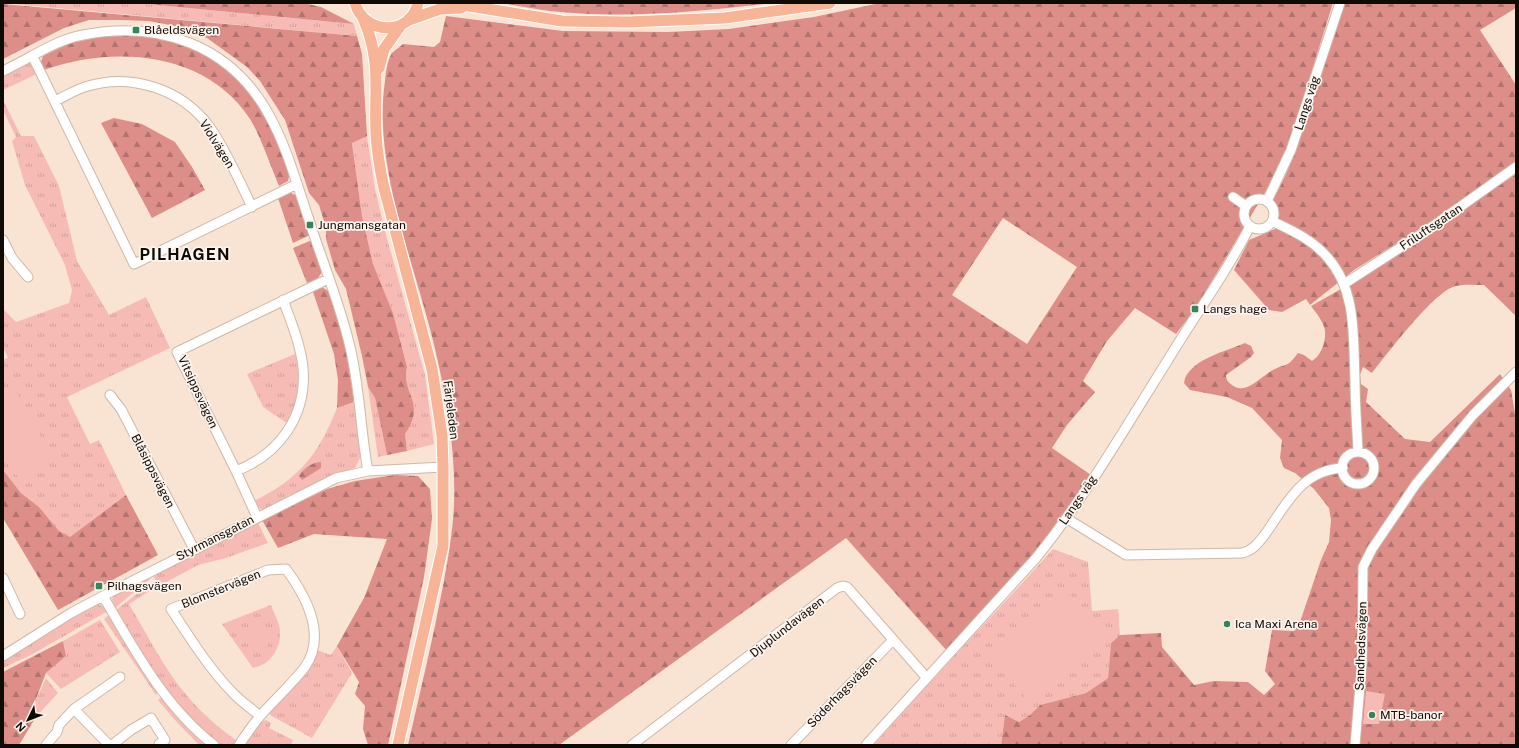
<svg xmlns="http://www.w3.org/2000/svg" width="1519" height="748" font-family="'Public Sans',sans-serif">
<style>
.grass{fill:url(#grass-tufts)}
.forest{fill:url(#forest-firs);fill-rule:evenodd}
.green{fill:#f7bbb5}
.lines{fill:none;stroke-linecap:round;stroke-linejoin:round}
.minor-casing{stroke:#cdb9a9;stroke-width:11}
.major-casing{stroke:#fff;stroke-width:13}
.minor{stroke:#fff;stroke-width:9}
.major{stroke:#f8b497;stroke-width:11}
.poi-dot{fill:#348658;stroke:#fcf4ed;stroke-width:1.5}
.labels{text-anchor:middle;stroke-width:3.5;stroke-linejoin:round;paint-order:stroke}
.poi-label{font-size:12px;fill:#100a05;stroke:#fcf4ed;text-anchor:start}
.street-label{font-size:12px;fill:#100a05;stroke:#fcf4ed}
.district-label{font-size:16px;font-weight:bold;letter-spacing:1px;fill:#100a05;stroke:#fcf4ed}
</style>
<defs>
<pattern id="grass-tufts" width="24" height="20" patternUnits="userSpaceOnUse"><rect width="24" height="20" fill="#f7bbb5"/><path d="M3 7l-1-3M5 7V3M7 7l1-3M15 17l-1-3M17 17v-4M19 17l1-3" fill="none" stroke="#d39f9a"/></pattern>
<pattern id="forest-firs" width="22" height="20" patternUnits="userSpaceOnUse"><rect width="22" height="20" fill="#dd8e88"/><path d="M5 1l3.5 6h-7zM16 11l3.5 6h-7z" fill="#b2726d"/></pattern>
</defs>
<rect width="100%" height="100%" fill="#f9e4d4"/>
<path class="grass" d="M 3,3 L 137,3 L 354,24 L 357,36 Z
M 26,63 L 31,64 L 37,74 L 3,90 L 3,74 Z
M 3,100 L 21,136 L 34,136 L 59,186 L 77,261 L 109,315 L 146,297 L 170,348 L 67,397 L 90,444 L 99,440 L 126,495 L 70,537 L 59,531 L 39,507 L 21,493 L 3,470 L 3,360 L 8,358 L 3,347 L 3,309 L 16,322 L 69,303 L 72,290 L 65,265 L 25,185 L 12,141 L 16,137 L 3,110 Z
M 367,136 L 375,189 L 385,231 L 425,375 L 434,444 L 407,451 L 405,434 C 427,403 401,395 407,367 L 393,313 L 373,264 L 362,216 L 352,142 Z
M 295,354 C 303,378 297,401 288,424 L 263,407 L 247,374 Z
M 368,387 L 375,398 L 387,455 L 378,457 Z
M 354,402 L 361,456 L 355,468 L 336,474 L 263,510 L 257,507 L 254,501 C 300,478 318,455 337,408 Z
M 257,521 L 268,543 L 226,558 L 198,565 L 159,586 L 152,574 Z
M 1053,549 L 1088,562 L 1092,611 L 1118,609 L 1120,635 L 1111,643 L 1108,678 L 1086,693 L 1040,705 L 1030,715 L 1019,722 L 1005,716 L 1001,745 L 874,745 C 932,678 994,615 1053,549 Z
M 148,576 L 150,579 L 115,608 L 112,600 L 114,594 Z
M 151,583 L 154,588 L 129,604 C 147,634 165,671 189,698 C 203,714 219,728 237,741 L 233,745 L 218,745 L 202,732 L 164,690 L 116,610 Z
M 98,603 L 108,611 L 31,655 L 3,668 L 3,660 L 73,617 Z
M 271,605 C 273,611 277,618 279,625 C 284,644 272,665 253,668 L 222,624 Z
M 110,614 L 158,691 L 156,695 L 104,619 Z
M 100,620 L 120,652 L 61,689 L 46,673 L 66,656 L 63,641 Z
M 337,646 L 352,673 L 312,738 L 270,715 L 270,711 L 312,663 L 317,650 L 331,655 Z
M 46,678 L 58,693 L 36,717 L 34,704 Z
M 161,697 L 207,745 L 199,745 L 173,718 L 158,700 Z
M 266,720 L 271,723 L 269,728 L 293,740 L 291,745 L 243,745 L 262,722 Z"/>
<path class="forest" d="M 137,3 L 304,3 L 321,7 L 354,24 Z
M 502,3 L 773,3 C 699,12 624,19 550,11 C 534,9 518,6 502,3 Z
M 880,3 L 1333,3 L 1289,144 L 1273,179 L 1195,309 L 1176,334 L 1135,308 L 1107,341 L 1083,381 L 1095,392 L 1067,425 L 1052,448 L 1091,475 L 1067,513 L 1039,547 L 947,651 L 846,538 L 559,745 L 408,745 C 420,692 433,639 443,586 C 448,559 453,531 454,504 C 456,454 447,401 436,353 C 417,269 372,167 385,81 C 386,72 387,61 392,53 C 395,50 400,47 403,44 L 434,47 L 440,42 L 446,16 L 563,31 L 668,32 L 729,29 L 814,17 ZM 1003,218 L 1077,267 L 1027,344 L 952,295 Z
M 1344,3 L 1516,3 L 1516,8 L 1480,30 L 1516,85 L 1516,161 L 1426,225 L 1354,270 L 1310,305 L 1306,299 L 1282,312 L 1269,310 L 1234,270 L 1249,240 L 1275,229 C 1281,217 1280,212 1273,200 C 1307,139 1319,68 1344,3 Z
M 3,4 L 357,36 L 362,54 L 367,136 L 352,143 L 362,216 L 373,264 L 393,313 L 407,367 C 401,395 427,402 405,434 L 407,451 L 387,455 L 375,398 L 368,387 L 362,356 L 346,289 L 335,270 L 326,239 L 326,228 L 319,205 L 309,193 L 285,120 L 260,81 L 247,67 L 207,38 L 175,26 L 149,21 L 120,20 L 89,20 L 64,28 L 3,59 Z
M 116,34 C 126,34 137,33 147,35 C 210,44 249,80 276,135 C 282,148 285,163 289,176 L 288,181 L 279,186 C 271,167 260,135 250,119 C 206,51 113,45 44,70 L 41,62 L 43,56 L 70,43 Z
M 114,118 L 142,124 L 175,142 L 192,167 L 205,190 L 152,218 L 101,123 Z
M 1516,174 L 1516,316 L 1484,285 C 1475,285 1465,284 1456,286 C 1435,290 1387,354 1372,373 L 1363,367 L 1360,375 L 1361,384 L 1368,389 L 1366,402 L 1405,439 L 1430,442 L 1500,374 L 1511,390 L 1516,419 L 1516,745 L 1001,745 L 1005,715 L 1019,722 L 1030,715 L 1040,705 L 1086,693 L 1108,678 L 1111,643 L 1120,635 L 1161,633 L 1162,647 L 1194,685 L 1214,681 L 1248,682 L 1264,695 L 1275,684 L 1265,671 L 1272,630 L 1294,631 L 1299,625 L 1321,560 L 1329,542 L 1331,520 L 1329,508 L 1314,489 L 1295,473 L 1284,468 L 1280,458 L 1282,440 L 1252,408 L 1227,397 L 1190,390 L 1184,383 C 1187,360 1227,351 1245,343 L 1251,346 L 1254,353 L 1251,357 L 1226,375 C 1226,380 1228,382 1232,385 C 1246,396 1261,376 1273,370 C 1288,362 1286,369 1298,353 L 1304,355 L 1312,361 C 1321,356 1326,342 1325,331 C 1324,322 1316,313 1311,306 C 1383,267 1449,220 1516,174 Z
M 289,192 L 297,196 L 310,235 L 293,243 L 278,198 Z
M 312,240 L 322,272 L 318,278 L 307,283 L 293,248 Z
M 322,287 L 328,291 L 345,343 L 354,402 L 337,408 L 338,380 L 334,354 L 313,292 Z
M 321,462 L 321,468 L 302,480 L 299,476 C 305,467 311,463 321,462 Z
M 3,470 L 21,493 L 39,507 L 59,531 L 70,537 L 126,495 L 158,555 L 58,610 L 3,518 Z
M 394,475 L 418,476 L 430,489 L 432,519 L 424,577 L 388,745 L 368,745 L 363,729 L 365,706 L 355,694 L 359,682 L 337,646 L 364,598 L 387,539 L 314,534 L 278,548 L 262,520 L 327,489 L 355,481 Z
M 63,641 L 66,656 L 46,673 L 34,704 L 36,717 L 19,745 L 3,745 L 3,672 Z"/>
<path class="green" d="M 17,393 L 53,460 L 19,479 L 3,449 L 3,400 Z
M 1066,590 L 1108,638 L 1032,705 L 990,656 Z
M 268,629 L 268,649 L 254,649 L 254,637 L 248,637 L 247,630 Z
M 1366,691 L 1385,694 L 1379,724 L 1363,724 Z"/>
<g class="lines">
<g class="minor-casing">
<path id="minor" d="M 33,57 L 134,264 L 297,184
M 3,71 C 29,59 55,40 83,35 C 159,20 231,45 269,115 C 287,147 297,185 309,220 C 322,261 339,301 349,343 C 360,385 360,429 368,471
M 55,101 C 66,96 76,89 88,86 C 132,73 181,89 209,126 C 225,148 240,182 252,207
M 1233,197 L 1246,206
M1244 214a15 15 0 1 1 30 0a15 15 0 1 1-30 0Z
M 1267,201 L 1291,150 L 1340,3
M 1272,221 C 1293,231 1313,240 1328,258 C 1357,291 1353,338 1355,380 C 1355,404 1357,428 1358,452
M 3,240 L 12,258 L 28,277
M 1344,284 L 1429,229 L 1516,167
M 110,395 L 121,409 L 194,549
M1342 468a16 16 0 1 1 32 0a16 16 0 1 1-32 0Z
M 236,471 C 280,454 307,415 303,368 C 301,346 291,321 283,300
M 257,517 L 236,471 L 177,352 L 328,279
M 1066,518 L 1126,555 L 1242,553 C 1254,550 1259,542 1266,533 C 1287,503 1302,470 1343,468
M 3,578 L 20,614
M 103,596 C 134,649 164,706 214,745
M 3,656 L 71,613 L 103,596 L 336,478 L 368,471 L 443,467
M 74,709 L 109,745
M 46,745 L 57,732 L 59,725 L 74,709 L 120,677
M 112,745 L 131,730 L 151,718 L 165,740 L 159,744
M 239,745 C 246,735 253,724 261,715 C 275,699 292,684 305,667 C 327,635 306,596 286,569 L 268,570 L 171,609 C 190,638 208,667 232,692 C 240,701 251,708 260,716
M 632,745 L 837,588 L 843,586 L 847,587 L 926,677
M 791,745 L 893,640
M 866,745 L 1036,558 C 1087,495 1128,423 1171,355 C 1197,312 1228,271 1250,226
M 1355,745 L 1362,662 L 1363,567 L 1372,549 L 1416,484 L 1473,415 L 1516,372"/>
</g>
<g class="major-casing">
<path id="major" d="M 355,3 C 364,35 410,37 418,3
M 451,3 L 562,21 L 628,22 L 725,18 L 830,3
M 363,18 C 382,62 374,89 376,133 C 377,152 380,170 384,188 L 432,369 L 442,435 L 443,467 L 443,546 L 398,745
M 409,20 L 440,9 L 461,8
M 379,68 L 384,49 L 401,25"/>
</g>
<use href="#minor" class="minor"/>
<use href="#major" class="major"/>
</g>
<g class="poi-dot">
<rect x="132" y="26" width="8" height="8" rx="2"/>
<rect x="306" y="221" width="8" height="8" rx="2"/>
<rect x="1191" y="305" width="8" height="8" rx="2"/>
<rect x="95" y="582" width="8" height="8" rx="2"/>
<circle cx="1227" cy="624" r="4"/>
<circle cx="1372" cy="715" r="4"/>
</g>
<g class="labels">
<g class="poi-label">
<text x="144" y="34">Blåeldsvägen</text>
<text x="318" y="229">Jungmansgatan</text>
<text x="1203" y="313">Langs hage</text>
<text x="107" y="590">Pilhagsvägen</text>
<text x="1235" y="628">Ica Maxi Arena</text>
<text x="1380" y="719">MTB-banor</text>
</g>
<g class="street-label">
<text transform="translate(1307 103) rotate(-72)" y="4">Langs väg</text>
<text transform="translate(217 144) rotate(58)" y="4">Violvägen</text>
<text transform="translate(1431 227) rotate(-34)" y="4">Friluftsgatan</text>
<text transform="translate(198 392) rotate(65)" y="4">Vitsippsvägen</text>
<text transform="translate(451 410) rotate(83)" y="4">Färjeleden</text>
<text transform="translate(153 471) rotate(63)" y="4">Blåsippsvägen</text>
<text transform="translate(1078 500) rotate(-56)" y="4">Langs väg</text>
<text transform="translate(215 538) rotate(-27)" y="4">Styrmansgatan</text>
<text transform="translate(221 589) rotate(-22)" y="4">Blomstervägen</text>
<text transform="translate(787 627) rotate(-38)" y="4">Djuplundavägen</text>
<text transform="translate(1361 646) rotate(-88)" y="4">Sandhedsvägen</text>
<text transform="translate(842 692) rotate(-46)" y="4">Söderhagsvägen</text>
</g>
<g class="district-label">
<text x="185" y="260">PILHAGEN</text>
</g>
</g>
<rect width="1519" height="748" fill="none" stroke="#100a05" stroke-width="8"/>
<g transform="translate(28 720) rotate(227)" stroke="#fcf4ed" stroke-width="3" paint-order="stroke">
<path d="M0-3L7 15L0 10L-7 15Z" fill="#100a05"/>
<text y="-6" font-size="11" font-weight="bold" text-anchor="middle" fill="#100a05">N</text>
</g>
</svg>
